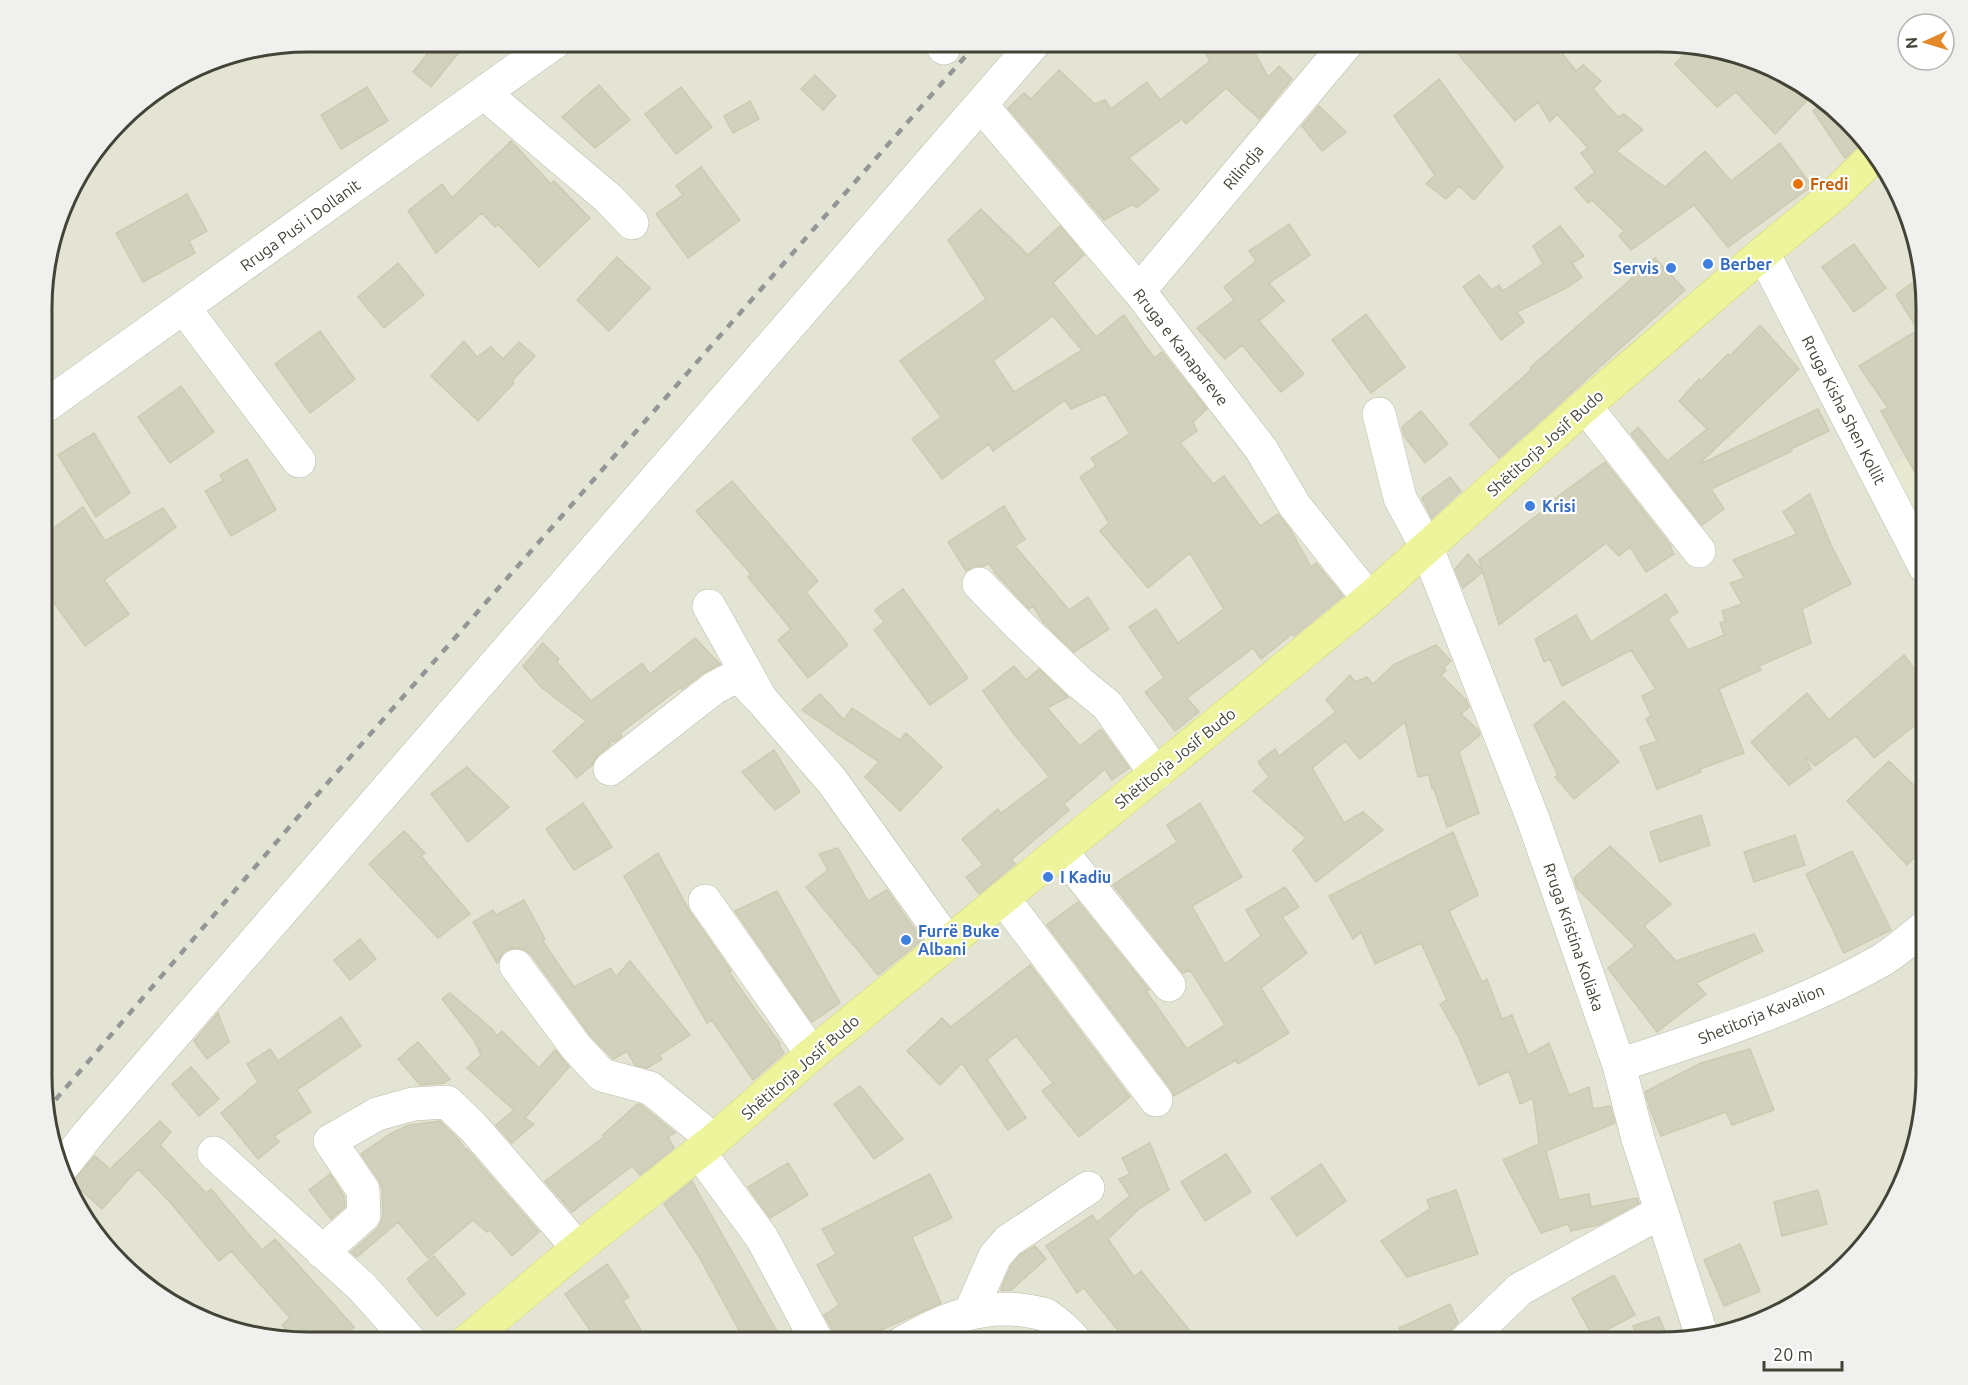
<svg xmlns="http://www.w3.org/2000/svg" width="1968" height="1385" font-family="Ubuntu,sans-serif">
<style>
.residential{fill:#e4e4d5}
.education{fill:#e7e9d1}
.building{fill:#d1d1bd;stroke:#cccbb1;stroke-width:1.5;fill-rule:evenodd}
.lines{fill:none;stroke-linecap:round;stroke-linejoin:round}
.minor-casing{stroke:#bba;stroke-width:34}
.major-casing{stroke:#d1d76e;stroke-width:34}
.minor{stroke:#fff;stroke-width:33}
.major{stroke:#edf49c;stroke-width:33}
.rail{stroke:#959595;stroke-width:4.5;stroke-dasharray:8 8;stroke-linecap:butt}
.food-dot{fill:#e8710a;stroke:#fff;stroke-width:2}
.shop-dot{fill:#3f7fe0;stroke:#fff;stroke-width:2}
.labels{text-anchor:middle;stroke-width:4.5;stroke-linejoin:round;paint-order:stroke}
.street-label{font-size:16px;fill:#434336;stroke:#fff}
.food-label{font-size:16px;font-weight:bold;fill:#c56008;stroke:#fff;text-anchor:start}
.shop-label{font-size:16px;font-weight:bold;fill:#366cbe;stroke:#fff;text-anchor:start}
.rim{fill:none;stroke:#434336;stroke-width:3}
</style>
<rect width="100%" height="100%" fill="#f0f1e6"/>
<path class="residential" d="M 309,42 L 1677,43 L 1745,56 L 1821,97 L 1898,190 L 1925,291 L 1925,1094 L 1912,1162 L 1871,1238 L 1778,1315 L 1660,1343 L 291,1342 L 223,1329 L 147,1288 L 78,1210 L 44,1111 L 44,274 L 70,190 L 133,108 L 207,62 Z"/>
<path class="education" d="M 1925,447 L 1925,530 L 1891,466 Z"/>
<path class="building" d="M 437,42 L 447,42 L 459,52 L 431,87 L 413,72 Z
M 1199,42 L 1249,42 L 1268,77 L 1279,66 L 1292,79 L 1259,119 L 1226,88 L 1186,124 L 1182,119 L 1129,158 L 1159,190 L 1136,208 L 1133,204 L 1104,220 L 1008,108 L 1024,93 L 1031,99 L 1059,70 L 1095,104 L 1105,100 L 1111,109 L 1147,82 L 1160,100 L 1210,61 Z
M 1448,42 L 1554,43 L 1576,71 L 1583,65 L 1601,81 L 1593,89 L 1618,117 L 1624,114 L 1643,130 L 1616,151 L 1665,187 L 1705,151 L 1731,181 L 1780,143 L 1812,186 L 1728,247 L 1694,205 L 1631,250 L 1619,236 L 1624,231 L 1592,200 L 1588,203 L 1575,188 L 1595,172 L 1581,153 L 1588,148 L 1557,114 L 1550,122 L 1538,102 L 1515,121 Z
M 1692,46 L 1745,56 L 1814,93 L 1775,134 L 1736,92 L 1717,107 L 1675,64 Z
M 815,75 L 836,96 L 823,110 L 801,89 Z
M 1439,79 L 1503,167 L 1474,200 L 1459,186 L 1446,199 L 1426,184 L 1435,175 L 1394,116 Z
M 599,85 L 630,120 L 595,148 L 562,117 Z
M 367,87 L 388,121 L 341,149 L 321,115 Z
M 681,87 L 712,127 L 676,154 L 645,114 Z
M 750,101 L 759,119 L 733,133 L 724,116 Z
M 1825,101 L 1860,144 L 1845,158 L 1813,111 Z
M 1319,106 L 1346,132 L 1322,151 L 1302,126 Z
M 511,141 L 551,184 L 554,181 L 590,218 L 539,267 L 498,224 L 495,227 L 482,213 L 436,253 L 408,211 L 442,184 L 452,198 Z
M 701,167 L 740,220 L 688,258 L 656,214 L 683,195 L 676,186 Z
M 187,194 L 207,231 L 189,241 L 195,253 L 143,282 L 116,233 Z
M 981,209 L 1028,255 L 1060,226 L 1084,255 L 1053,283 L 1096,337 L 1124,315 L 1154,358 L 1162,352 L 1207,409 L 1193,422 L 1197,431 L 1180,443 L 1213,484 L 1224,476 L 1260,526 L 1278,514 L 1291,531 L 1311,567 L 1316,563 L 1343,596 L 1299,632 L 1294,636 L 1292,634 L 1261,659 L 1253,648 L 1187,698 L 1199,712 L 1175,731 L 1145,692 L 1164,678 L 1129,627 L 1156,609 L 1178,643 L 1224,609 L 1190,553 L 1148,588 L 1100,531 L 1109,523 L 1080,477 L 1096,466 L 1091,458 L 1130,434 L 1105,394 L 1071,409 L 1065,400 L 993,451 L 989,444 L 942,479 L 912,439 L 941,417 L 900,361 L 986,299 L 948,240 ZM 1053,316 L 1082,350 L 1014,392 L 993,361 Z
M 1289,224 L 1310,255 L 1269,283 L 1284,301 L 1259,321 L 1304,374 L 1281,392 L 1242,345 L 1225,359 L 1197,328 L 1234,300 L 1224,287 L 1256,261 L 1249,251 Z
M 1560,226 L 1584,256 L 1572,263 L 1582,277 L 1570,286 L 1517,312 L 1524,322 L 1501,340 L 1463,287 L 1479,275 L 1492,290 L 1499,285 L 1503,291 L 1543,264 L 1533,246 Z
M 1854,244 L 1886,288 L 1854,312 L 1822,267 Z
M 617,257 L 650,288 L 609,331 L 577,300 Z
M 1655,258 L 1685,290 L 1499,458 L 1470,424 L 1531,370 L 1530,368 Z
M 398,263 L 424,295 L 384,328 L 358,297 Z
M 1921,276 L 1925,291 L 1925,491 L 1881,411 L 1888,408 L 1859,366 L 1918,330 L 1896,295 Z
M 1366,314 L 1405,367 L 1371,393 L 1332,340 Z
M 1760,325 L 1799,369 L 1698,465 L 1818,409 L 1829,431 L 1791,449 L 1792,451 L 1711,489 L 1724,509 L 1702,525 L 1631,434 L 1638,427 L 1667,461 L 1707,429 L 1679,401 L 1699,379 L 1701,381 L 1728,354 L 1730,356 Z
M 320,331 L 355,379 L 310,413 L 275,364 Z
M 464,341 L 477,357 L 491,347 L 503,359 L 519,342 L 535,356 L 512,381 L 514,383 L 478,421 L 431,376 Z
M 181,386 L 214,432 L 170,463 L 138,417 Z
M 1421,411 L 1448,444 L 1425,463 L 1404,436 L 1402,427 Z
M 94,433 L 130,493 L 96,517 L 58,455 Z
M 247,459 L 276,510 L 231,536 L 205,491 L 223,481 L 220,475 Z
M 1605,462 L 1671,546 L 1670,546 L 1674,554 L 1646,572 L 1630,547 L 1619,556 L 1606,543 L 1499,625 L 1483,572 L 1463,588 L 1455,569 L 1468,554 L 1482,570 L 1479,560 L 1552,504 L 1550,502 Z
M 1450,477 L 1461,491 L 1432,518 L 1422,498 Z
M 732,481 L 818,581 L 806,592 L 848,645 L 808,678 L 778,640 L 791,629 L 748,577 L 751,574 L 696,511 Z
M 1810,494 L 1831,545 L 1851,584 L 1802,609 L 1811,643 L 1759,666 L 1761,670 L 1719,689 L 1744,753 L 1700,769 L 1701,772 L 1657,789 L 1640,747 L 1657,741 L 1646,719 L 1651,716 L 1642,696 L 1656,689 L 1631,650 L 1562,686 L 1550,659 L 1544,662 L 1535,639 L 1576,615 L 1591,642 L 1666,594 L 1678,612 L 1668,619 L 1688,650 L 1724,635 L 1720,623 L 1725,621 L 1722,611 L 1742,604 L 1730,583 L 1745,578 L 1733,560 L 1797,534 L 1783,512 Z
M 1004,506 L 1025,539 L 1015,546 L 1069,610 L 1088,597 L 1109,629 L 1074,652 L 1043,622 L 1033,606 L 1029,609 L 996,574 L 989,563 L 984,566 L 974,566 L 966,571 L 948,542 Z
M 83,507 L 105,541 L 163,508 L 176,527 L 104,580 L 129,614 L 85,646 L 44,589 L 44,535 Z
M 903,589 L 968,678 L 930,705 L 874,630 L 884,622 L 875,610 Z
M 695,638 L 720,664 L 703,673 L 682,689 L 681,687 L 620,733 L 622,736 L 614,742 L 611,740 L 609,741 L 611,744 L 598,755 L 592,765 L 577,778 L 553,751 L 586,721 L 542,688 L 523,666 L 543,643 L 559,659 L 557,662 L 591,701 L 642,663 L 650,674 Z
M 1436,645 L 1451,661 L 1444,667 L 1446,671 L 1441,675 L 1466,700 L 1469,707 L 1461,714 L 1478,730 L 1480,735 L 1459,752 L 1479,813 L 1447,827 L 1434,789 L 1432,789 L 1429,775 L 1418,777 L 1405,722 L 1360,759 L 1345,741 L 1312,768 L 1344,823 L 1363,812 L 1383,830 L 1316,882 L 1293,850 L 1306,838 L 1253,791 L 1269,777 L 1258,762 L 1275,749 L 1279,756 L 1336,712 L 1326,700 L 1350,675 L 1355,682 L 1367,677 L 1373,684 L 1395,664 Z
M 1904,655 L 1925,682 L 1925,717 L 1874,758 L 1856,736 L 1815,766 L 1805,756 L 1811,769 L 1789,785 L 1751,742 L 1807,693 L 1829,720 Z
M 1014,666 L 1026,680 L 1039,669 L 1068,697 L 1047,708 L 1080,746 L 1101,729 L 1129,768 L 1112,780 L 1105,769 L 1064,804 L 1069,810 L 1011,860 L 1015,864 L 979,894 L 966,877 L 983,865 L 962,839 L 998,809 L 1001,813 L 1049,777 L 1045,771 L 1013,733 L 983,691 Z
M 820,694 L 844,720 L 852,708 L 900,740 L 906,733 L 942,767 L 900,811 L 865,777 L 879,762 L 802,710 Z
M 1564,701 L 1619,762 L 1574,799 L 1555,777 L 1558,775 L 1534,725 Z
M 774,750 L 800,792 L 775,810 L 742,772 Z
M 1889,761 L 1925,796 L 1925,848 L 1907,865 L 1847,801 Z
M 467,767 L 509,807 L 468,842 L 431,794 Z
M 583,803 L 612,847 L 574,870 L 546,829 Z
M 1200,803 L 1242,877 L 1192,906 L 1225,964 L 1261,936 L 1246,910 L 1285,887 L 1299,907 L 1282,917 L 1307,953 L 1261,988 L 1289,1033 L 1238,1064 L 1236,1060 L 1174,1096 L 1171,1089 L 1047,925 L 1078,902 L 1149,990 L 1146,991 L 1187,1049 L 1225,1025 L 1190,970 L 1183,973 L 1113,885 L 1177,842 L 1167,825 Z
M 1701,815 L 1710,845 L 1660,862 L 1650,832 Z
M 404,831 L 425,853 L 421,856 L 470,914 L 438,938 L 369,864 Z
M 1453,832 L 1478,895 L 1449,911 L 1482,982 L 1487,979 L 1502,1019 L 1512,1015 L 1528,1055 L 1549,1043 L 1569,1095 L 1589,1087 L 1593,1109 L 1610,1106 L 1615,1123 L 1546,1151 L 1559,1200 L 1589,1194 L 1591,1207 L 1637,1198 L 1639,1203 L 1598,1225 L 1571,1231 L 1568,1224 L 1541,1233 L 1503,1160 L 1539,1144 L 1533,1098 L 1520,1104 L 1509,1071 L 1479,1085 L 1459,1038 L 1440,1004 L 1447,1000 L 1421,943 L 1375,964 L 1361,932 L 1353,939 L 1329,896 Z
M 1795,835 L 1805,865 L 1754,882 L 1744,852 Z
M 1610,846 L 1671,904 L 1644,926 L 1676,961 L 1754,934 L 1763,951 L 1696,983 L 1706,994 L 1657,1032 L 1608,968 L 1635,946 L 1577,888 L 1574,878 Z
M 838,848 L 868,901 L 887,890 L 922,940 L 878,975 L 806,887 L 828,870 L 819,854 Z
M 1852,851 L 1891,930 L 1844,953 L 1806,874 Z
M 658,853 L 690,912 L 731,971 L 729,972 L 747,998 L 780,1044 L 779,1045 L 784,1053 L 753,1080 L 712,1020 L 707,1023 L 624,876 Z
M 777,891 L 840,1003 L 812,1022 L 735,911 Z
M 524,900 L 545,939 L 542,940 L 574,987 L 611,968 L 616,977 L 630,961 L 690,1035 L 659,1055 L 662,1059 L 647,1068 L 635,1065 L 627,1051 L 614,1059 L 612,1058 L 590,1035 L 531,954 L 523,949 L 513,948 L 504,951 L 497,963 L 473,922 L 493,910 L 496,915 Z
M 360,939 L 376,959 L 350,980 L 334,960 Z
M 1030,965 L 1130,1097 L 1079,1137 L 1042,1091 L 1053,1083 L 1016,1036 L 987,1060 L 1026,1118 L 1008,1130 L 962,1063 L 940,1085 L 907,1051 L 942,1018 L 951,1027 Z
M 450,993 L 492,1029 L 497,1036 L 502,1031 L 539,1068 L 555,1050 L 569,1067 L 525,1118 L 534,1124 L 512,1143 L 496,1125 L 514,1110 L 467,1068 L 481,1055 L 474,1040 L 442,999 Z
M 218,1013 L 229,1042 L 207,1059 L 194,1041 Z
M 341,1017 L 361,1046 L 297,1090 L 311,1112 L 274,1136 L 279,1142 L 258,1159 L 221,1113 L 258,1082 L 247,1064 L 270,1049 L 278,1061 Z
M 418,1042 L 450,1079 L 444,1083 L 420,1085 L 398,1059 Z
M 1750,1049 L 1774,1110 L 1732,1125 L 1726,1112 L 1661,1136 L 1650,1109 L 1645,1092 L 1701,1063 Z
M 191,1067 L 219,1099 L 199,1116 L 172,1084 Z
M 860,1086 L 903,1139 L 874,1159 L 834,1104 Z
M 637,1104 L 641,1105 L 675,1133 L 668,1137 L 674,1148 L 640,1175 L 632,1166 L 572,1212 L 545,1181 L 604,1137 L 603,1135 Z
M 160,1121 L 171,1132 L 160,1145 L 206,1193 L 211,1189 L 262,1250 L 275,1239 L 354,1327 L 335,1342 L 297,1342 L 282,1325 L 290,1318 L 231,1251 L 219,1261 L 169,1201 L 138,1169 L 102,1209 L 72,1182 L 95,1156 L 110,1169 Z
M 440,1121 L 458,1139 L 466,1150 L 467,1149 L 539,1232 L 512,1256 L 490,1230 L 487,1232 L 473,1220 L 428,1258 L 398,1222 L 357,1257 L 351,1252 L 377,1229 L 381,1222 L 383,1214 L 382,1189 L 379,1180 L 361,1154 L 390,1134 L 409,1125 Z
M 1150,1143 L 1169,1190 L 1140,1208 L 1108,1239 L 1134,1277 L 1141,1271 L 1200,1343 L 1128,1343 L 1084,1288 L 1077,1293 L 1046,1246 L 1092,1215 L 1097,1222 L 1130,1196 L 1119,1179 L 1130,1174 L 1122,1158 Z
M 1226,1154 L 1251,1192 L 1205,1221 L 1181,1182 Z
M 788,1163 L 808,1195 L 770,1218 L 748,1187 Z
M 1321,1164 L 1346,1201 L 1297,1236 L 1271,1198 Z
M 330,1174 L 344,1196 L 345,1207 L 331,1219 L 309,1190 Z
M 930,1174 L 952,1218 L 912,1237 L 941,1303 L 881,1330 L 883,1333 L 868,1343 L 837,1343 L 835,1334 L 824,1315 L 839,1305 L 817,1265 L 836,1254 L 822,1229 Z
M 692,1181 L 783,1342 L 793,1336 L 797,1343 L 746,1343 L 698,1255 L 664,1204 Z
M 1456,1190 L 1478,1254 L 1407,1277 L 1381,1241 L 1430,1209 L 1427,1200 Z
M 1818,1190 L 1827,1224 L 1782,1236 L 1774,1202 Z
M 1740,1244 L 1760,1291 L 1724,1306 L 1704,1260 Z
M 1035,1246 L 1046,1259 L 1011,1290 L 1002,1291 L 1001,1289 L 1011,1266 L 1020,1255 Z
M 434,1256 L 465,1294 L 437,1316 L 407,1279 Z
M 607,1264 L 629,1297 L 623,1301 L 649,1343 L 599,1343 L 565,1294 Z
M 1614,1275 L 1635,1315 L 1593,1337 L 1572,1298 Z
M 1450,1304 L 1458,1322 L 1451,1330 L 1446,1337 L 1446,1343 L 1406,1343 L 1399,1328 Z
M 1659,1317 L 1669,1341 L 1660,1343 L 1639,1343 L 1633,1326 Z"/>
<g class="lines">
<g class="minor-casing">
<path id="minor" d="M 940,42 L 944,48
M 484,93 L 608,198 L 632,223
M 981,105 L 1139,291 L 1261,449 L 1295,506 L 1369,599
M 1763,253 L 1925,567
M 1139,291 L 1348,42
M 184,308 L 299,461
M 1585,406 L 1699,551
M 44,407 L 555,42
M 1379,414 L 1400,498 L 1427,548 L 1533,819 L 1619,1065 L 1638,1139 L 1701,1333
M 979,584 L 1019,625 L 1080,683 L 1107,705 L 1156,774
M 709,606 L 761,699 L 832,781 L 948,943
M 610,769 L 714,688 L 727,681 L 740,677 L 760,698
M 1061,851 L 1169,985
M 1003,898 L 1156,1100
M 705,901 L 812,1054
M 516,966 L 576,1047 L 602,1075 L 650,1088 L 714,1140
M 1619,1065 C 1708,1036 1800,1007 1882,960 C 1897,951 1911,938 1925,927
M 699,1152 L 762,1238 L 818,1343
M 214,1153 L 362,1287 L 411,1342
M 63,1166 L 89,1133 L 1035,42
M 322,1252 L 364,1215 L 363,1190 L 330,1141 L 377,1114 L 413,1104 L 447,1102 L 472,1126 L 578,1248
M 970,1313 L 995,1256 L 1008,1241 L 1088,1188
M 902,1343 C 942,1320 981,1303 1028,1311 C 1034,1312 1042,1313 1046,1315 C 1058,1323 1068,1332 1077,1343
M 1464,1343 L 1520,1289 L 1661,1212"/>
</g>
<g class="major-casing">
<path id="major" d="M 465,1343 L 578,1248 L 714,1140 L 812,1054 L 1369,599 L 1585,406 L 1763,253 L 1836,193 L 1872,158"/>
</g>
<use href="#minor" class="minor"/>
<use href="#major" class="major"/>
<path class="rail" d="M 45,1112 L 316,796 L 978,42"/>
</g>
<circle class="food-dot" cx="1798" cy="184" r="6"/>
<g class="shop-dot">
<circle cx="1708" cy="264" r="6"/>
<circle cx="1671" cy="268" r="6"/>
<circle cx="1530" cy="506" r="6"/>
<circle cx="1048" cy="877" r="6"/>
<circle cx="906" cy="940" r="6"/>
</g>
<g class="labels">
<g class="street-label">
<text transform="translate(1243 167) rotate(-50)" y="6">Rilindja</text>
<text transform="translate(300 225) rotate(-36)" y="6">Rruga Pusi i Dollanit</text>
<text transform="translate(1181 347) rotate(52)" y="6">Rruga e Kanapareve</text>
<text transform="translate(1844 410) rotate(63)" y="6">Rruga Kisha Shen Kollit</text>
<text transform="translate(1545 443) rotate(-42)" y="6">Shëtitorja Josif Budo</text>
<text transform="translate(1175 758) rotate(-39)" y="6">Shëtitorja Josif Budo</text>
<text transform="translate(1574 937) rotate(71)" y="6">Rruga Kristina Koliaka</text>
<text transform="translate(1761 1014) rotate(-22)" y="6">Shetitorja Kavalion</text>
<text transform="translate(800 1067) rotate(-41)" y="6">Shëtitorja Josif Budo</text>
</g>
<g class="food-label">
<text x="1810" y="190">Fredi</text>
</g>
<g class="shop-label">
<text x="1720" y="270">Berber</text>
<text x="1659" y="274" text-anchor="end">Servis</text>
<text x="1542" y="512">Krisi</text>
<text x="1060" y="883">I Kadiu</text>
<text x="918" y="937">Furrë Buke<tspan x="918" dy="18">Albani</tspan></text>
</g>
</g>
<path d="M0 0H1968V1385H0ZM308 52H1660A256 256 0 0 1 1916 308V1076A256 256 0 0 1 1660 1332H308A256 256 0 0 1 52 1076V308A256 256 0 0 1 308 52Z" fill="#f0f0ef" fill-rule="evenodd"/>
<path class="rim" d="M308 52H1660A256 256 0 0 1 1916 308V1076A256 256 0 0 1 1660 1332H308A256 256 0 0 1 52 1076V308A256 256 0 0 1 308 52Z"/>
<g transform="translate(1926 42) rotate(266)"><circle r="28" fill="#ffffff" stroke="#b4b4af" stroke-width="1.5"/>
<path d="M0-4.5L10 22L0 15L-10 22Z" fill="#e4892a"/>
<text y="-9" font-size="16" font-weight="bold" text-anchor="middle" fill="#434336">N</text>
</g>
<path d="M1764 1361v9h78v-9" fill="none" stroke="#434336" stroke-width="3"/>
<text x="1773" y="1361" font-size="18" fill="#434336" stroke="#ffffff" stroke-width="4.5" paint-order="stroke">20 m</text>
</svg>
